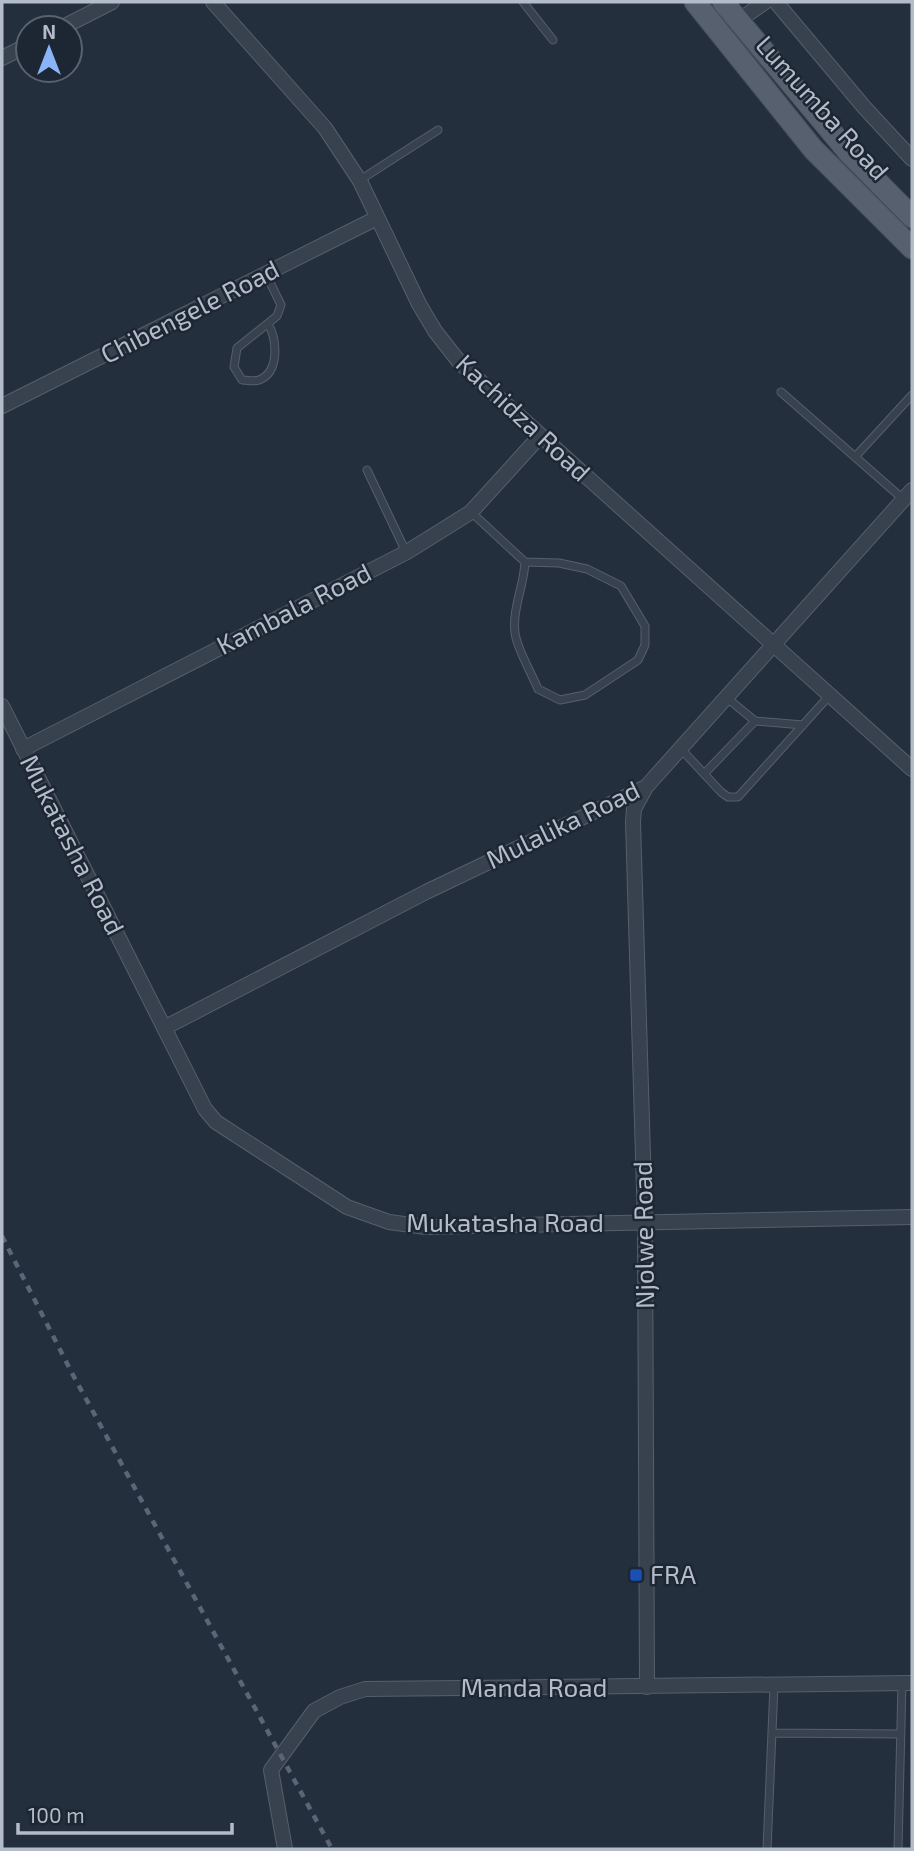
<svg xmlns="http://www.w3.org/2000/svg" width="914" height="1851" font-family="'Exo 2',sans-serif">
<style>
.lines{fill:none;stroke-linecap:round;stroke-linejoin:round}
.lane-casing{stroke:#565f6c;stroke-width:9}
.street-casing{stroke:#565f6c;stroke-width:16}
.primary-casing{stroke:#414a57;stroke-width:23}
.lane{stroke:#38414e;stroke-width:7}
.street{stroke:#38414e;stroke-width:14}
.primary{stroke:#56606e;stroke-width:21}
.rail{stroke:#5a6575;stroke-width:4.5;stroke-dasharray:7 7;stroke-linecap:butt}
.transit-dot{fill:#1a4fb4;stroke:#1d2633;stroke-width:2.5}
.labels{text-anchor:middle;stroke-width:5;stroke-linejoin:round;paint-order:stroke}
.street-label{font-size:26px;fill:#b4bcc9;stroke:#1d2633}
.poi-label{font-size:26px;fill:#b4bcc9;stroke:#1d2633;text-anchor:start}
</style>
<rect width="100%" height="100%" fill="#242f3e"/>
<g class="lines">
<g class="lane-casing">
<path id="lane" d="M 523,2 L 553,40
M 360,180 L 438,130
M 266,274 L 281,305 L 277,316 L 237,348 L 234,367 L 242,380 C 248,380 254,382 259,380 C 280,372 277,339 268,324
M 781,392 L 903,499
M 855,457 L 912,395
M 367,470 L 406,552
M 471,512 L 525,562 C 524,586 512,609 515,633 C 517,649 532,674 538,689 L 560,700 L 585,695 L 638,660 L 645,645 L 645,626 L 621,586 L 587,569 L 559,563 L 525,562
M 727,698 L 755,721 L 803,725
M 681,749 L 721,792 L 728,797 L 738,797 L 829,696
M 704,774 L 755,721
M 772,1733 L 901,1734
M 767,1849 L 774,1685
M 898,1849 L 902,1683"/>
</g>
<g class="street-casing">
<path id="street" d="M 213,2 L 325,128 L 360,181 L 419,304 L 435,331 L 460,363 L 912,769
M 776,2 L 864,107 L 912,159
M 738,21 L 765,2
M 61,28 L 112,2
M 2,58 L 28,45
M 2,406 L 377,218
M 2,706 L 205,1109 L 216,1122 L 347,1207 L 389,1222 L 426,1227 L 912,1217
M 23,749 L 407,552 L 471,512 L 540,436
M 646,787 L 634,809 L 633,822 L 645,1222 L 647,1687
M 164,1028 L 426,892 L 646,787 L 912,490
M 285,1849 L 271,1770 L 314,1711 L 340,1697 L 365,1689 L 912,1683"/>
</g>
<g class="primary-casing">
<path id="primary" d="M 695,2 L 813,149 L 912,248
M 723,2 L 850,154 L 912,217"/>
</g>
<use href="#lane" class="lane"/>
<use href="#street" class="street"/>
<use href="#primary" class="primary"/>
<path class="rail" d="M 2,1236 L 73,1375 L 332,1849"/>
</g>
<rect class="transit-dot" x="629" y="1568" width="14" height="14" rx="3.5"/>
<g class="labels">
<g class="street-label">
<text transform="translate(822 108) rotate(48)" y="9">Lumumba Road</text>
<text transform="translate(190 312) rotate(-27)" y="9">Chibengele Road</text>
<text transform="translate(523 418) rotate(43)" y="9">Kachidza Road</text>
<text transform="translate(294 609) rotate(-27)" y="9">Kambala Road</text>
<text transform="translate(563 825) rotate(-26)" y="9">Mulalika Road</text>
<text transform="translate(72 845) rotate(63)" y="9">Mukatasha Road</text>
<text x="505" y="1232">Mukatasha Road</text>
<text transform="translate(644 1235) rotate(-91)" y="9">Njolwe Road</text>
<text x="534" y="1697">Manda Road</text>
</g>
<g class="poi-label">
<text x="650" y="1584">FRA</text>
</g>
</g>
<rect width="914" height="1851" fill="none" stroke="#b4bcc9" stroke-width="7"/>
<g transform="translate(49 49)"><circle r="33" fill="#1d2633" stroke="#59626f" stroke-width="2"/>
<path d="M0-5L12 26L0 18L-12 26Z" fill="#8ab4f8"/>
<text y="-10" font-size="19" font-weight="bold" text-anchor="middle" fill="#b4bcc9">N</text>
</g>
<path d="M18 1823v10h214v-10" fill="none" stroke="#b4bcc9" stroke-width="3.5"/>
<text x="28" y="1823" font-size="21" fill="#b4bcc9" stroke="#1d2633" stroke-width="5" paint-order="stroke">100 m</text>
</svg>
